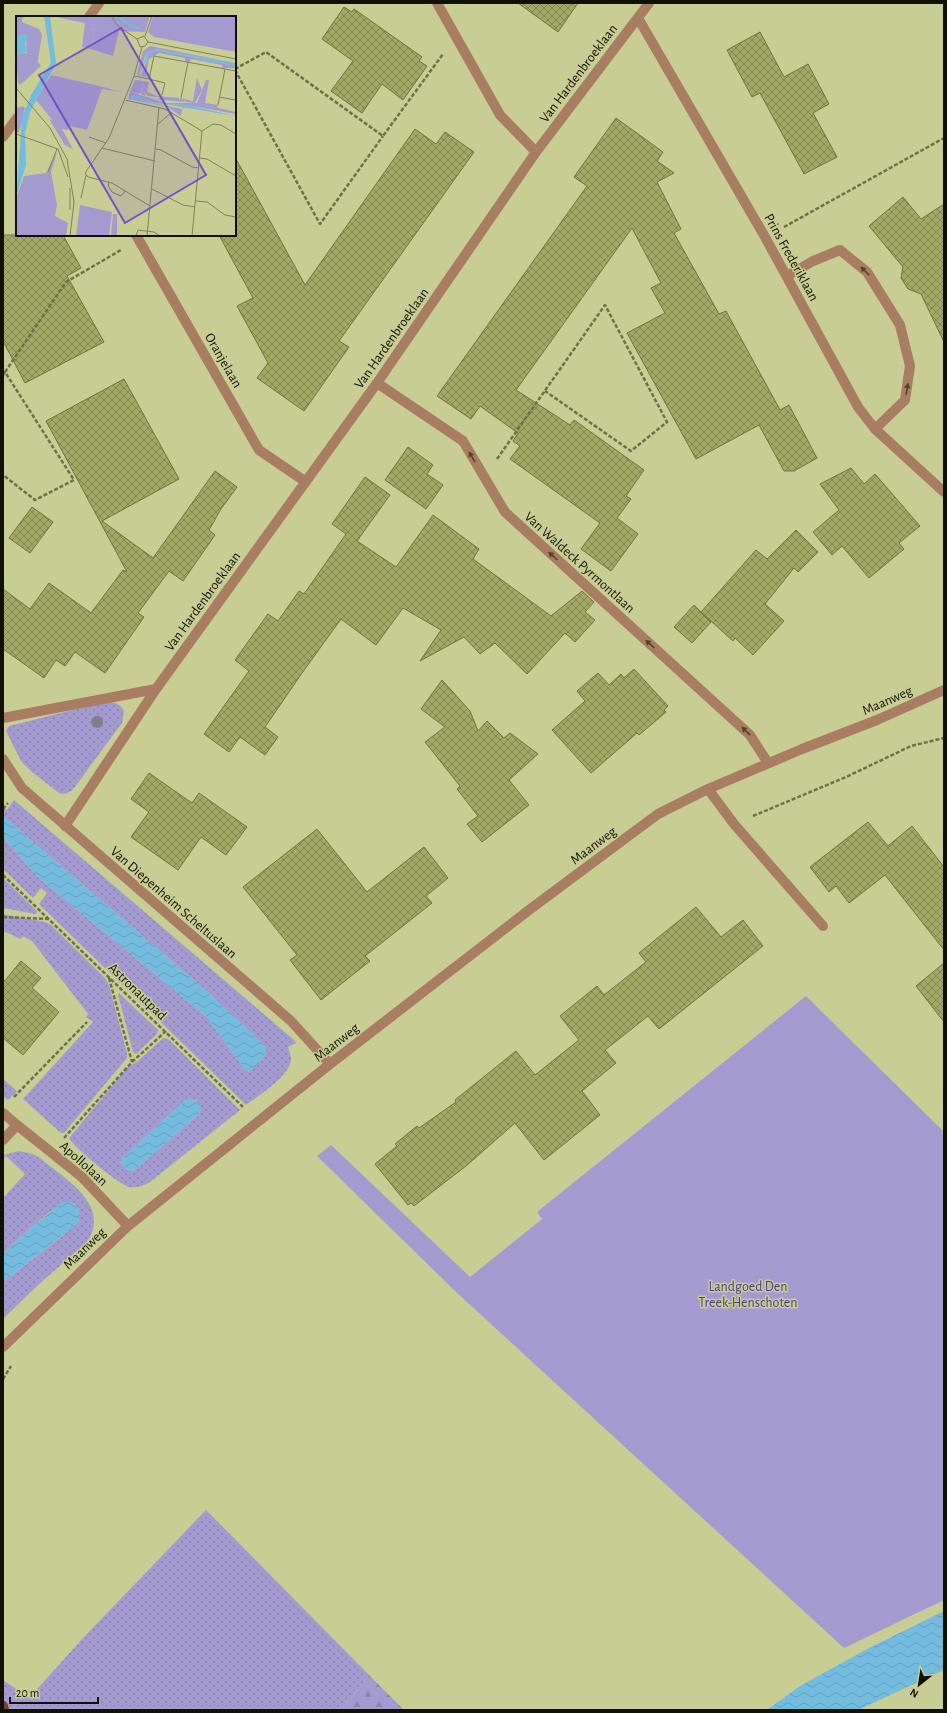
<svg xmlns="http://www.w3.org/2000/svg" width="947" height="1713" font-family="'Alegreya Sans',sans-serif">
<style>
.grass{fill:url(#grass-dots);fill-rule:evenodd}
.forest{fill:url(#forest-firs)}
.park{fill:#a39bcf}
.water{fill:url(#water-waves)}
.building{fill:url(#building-cross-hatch);stroke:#70743e}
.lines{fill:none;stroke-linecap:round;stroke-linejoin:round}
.path{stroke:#6d704a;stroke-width:2.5;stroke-dasharray:4 2;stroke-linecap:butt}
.minor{stroke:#a97d62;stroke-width:10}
.major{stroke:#7e4014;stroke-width:10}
.tree{fill:#847c8b}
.oneway{fill:#55422c}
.labels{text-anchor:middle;stroke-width:3;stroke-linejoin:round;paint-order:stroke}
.street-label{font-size:14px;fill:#101100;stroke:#c8cd94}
.park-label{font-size:14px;fill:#4d3a84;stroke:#c8cd94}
.inset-river{fill:none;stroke:#74bbe0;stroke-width:2}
.inset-road{fill:none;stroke:#7e8259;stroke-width:1}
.view{fill:#7250ca;fill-opacity:0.15;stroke:#7250ca;stroke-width:2}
.inset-edge{fill:none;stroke:#101100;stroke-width:2}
</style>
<defs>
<pattern id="grass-dots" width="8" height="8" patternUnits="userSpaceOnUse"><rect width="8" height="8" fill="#a39bcf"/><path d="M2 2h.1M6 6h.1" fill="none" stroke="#8b84b0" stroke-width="1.8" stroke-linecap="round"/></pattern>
<pattern id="forest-firs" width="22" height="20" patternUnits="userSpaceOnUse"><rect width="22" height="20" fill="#a39bcf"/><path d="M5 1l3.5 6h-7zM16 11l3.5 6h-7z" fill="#8b84b0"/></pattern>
<pattern id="water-waves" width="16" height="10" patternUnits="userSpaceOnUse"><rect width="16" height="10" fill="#74bbe0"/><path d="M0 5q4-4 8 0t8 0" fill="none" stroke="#63a0be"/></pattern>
<pattern id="building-cross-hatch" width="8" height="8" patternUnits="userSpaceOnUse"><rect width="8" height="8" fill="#a3a865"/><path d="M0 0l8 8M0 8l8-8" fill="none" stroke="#838751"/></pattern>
</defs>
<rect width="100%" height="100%" fill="#c8cd94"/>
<path class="grass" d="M 105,702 C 114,702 120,703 124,711 L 122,723 L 74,788 C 70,793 64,795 59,793 L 32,772 L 21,761 L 6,731 L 9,726 Z
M 14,800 L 294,1040 L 296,1043 L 288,1047 C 289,1051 291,1055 291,1059 C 290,1077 259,1095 246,1105 L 39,904 L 47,893 L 41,888 L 33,898 L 3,869 L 3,837 L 38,877 L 208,1018 L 245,1070 C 254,1064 267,1060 266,1048 L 210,994 L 3,816 L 3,807 L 7,810 Z
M 3,878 L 37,911 L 37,913 L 35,914 L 3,908 Z
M 3,914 L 45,922 L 51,925 L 105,978 L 109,985 L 127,1053 L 127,1058 L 64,1133 L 61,1133 L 23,1099 L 93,1022 L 86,1017 L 88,1014 L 32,941 L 23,936 L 21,939 L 3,931 Z
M 119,993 L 158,1030 L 157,1034 L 136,1054 L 133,1052 L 118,995 Z
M 163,1038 L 168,1039 L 240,1110 L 150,1182 C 144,1186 137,1188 129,1187 C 120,1185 73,1147 69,1138 L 128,1067 L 138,1061 ZM 185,1100 L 196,1100 L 198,1102 L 200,1113 L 134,1171 C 129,1171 123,1169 121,1163 L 123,1158 Z
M 3,1079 L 17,1091 L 8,1100 L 3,1096 Z
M 19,1151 L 33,1154 L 40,1158 C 65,1179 113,1206 86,1243 L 38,1285 L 3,1319 L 3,1282 L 61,1237 L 79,1221 C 78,1213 79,1202 68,1202 C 57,1201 13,1245 3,1254 L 3,1198 L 25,1174 L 6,1156 L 3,1159 L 3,1155 Z
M 206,1510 L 369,1675 L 342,1710 L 3,1710 L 3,1680 L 29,1698 L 84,1637 Z"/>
<path class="forest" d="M 369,1675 L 404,1710 L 342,1710 Z"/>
<path class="park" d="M 806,996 L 944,1132 L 944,1600 L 844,1648 L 455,1291 L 317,1156 L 331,1145 L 470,1277 L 542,1219 L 537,1212 Z"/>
<path class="water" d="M 3,816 L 210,994 L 253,1034 L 266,1048 L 266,1052 L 262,1060 L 249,1072 L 245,1070 L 208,1018 L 38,877 L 3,837 Z
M 189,1099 C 197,1099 203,1105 200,1113 L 134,1171 C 128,1171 123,1168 121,1163 L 123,1158 L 185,1100 Z
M 63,1202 C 77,1200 83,1213 77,1224 L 3,1282 L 3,1254 L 32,1227 Z
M 944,1611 L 944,1670 L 858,1710 L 767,1710 L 800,1686 L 869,1648 Z"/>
<path class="building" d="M 518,3 L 578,3 L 558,32 Z
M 344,7 L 352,12 L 354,9 L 422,57 L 419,61 L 427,66 L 403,100 L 382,84 L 362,113 L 331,91 L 353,61 L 322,39 Z
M 760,32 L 784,77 L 808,64 L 829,104 L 813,113 L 837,157 L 804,174 L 760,93 L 752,97 L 727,50 Z
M 616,118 L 663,152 L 657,161 L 674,173 L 657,182 L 681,229 L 674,233 L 719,314 L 726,311 L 780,410 L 789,405 L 817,458 L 794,471 L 784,471 L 759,425 L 696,459 L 627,333 L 665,313 L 651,288 L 661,283 L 632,228 L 516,390 L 570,425 L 574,420 L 644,470 L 626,496 L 631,499 L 617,518 L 638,534 L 611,571 L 581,549 L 600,523 L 510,459 L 520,446 L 513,441 L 518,433 L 480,406 L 471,419 L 437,396 L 587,186 L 574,177 Z
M 415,129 L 436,144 L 445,132 L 474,152 L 339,341 L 349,347 L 304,411 L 257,378 L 268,363 L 237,306 L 253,298 L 219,235 L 235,235 L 235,157 L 305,285 Z
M 903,197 L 921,219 L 944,204 L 944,342 L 921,294 L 908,289 L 901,278 L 903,267 L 869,226 Z
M 3,235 L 63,235 L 81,268 L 67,276 L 104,342 L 25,383 L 3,341 Z
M 124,379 L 179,479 L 102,521 L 153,558 L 215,471 L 237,487 L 221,509 L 209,530 L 215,535 L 183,581 L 169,571 L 138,613 L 144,617 L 105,673 L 75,652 L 65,666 L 56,660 L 44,678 L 3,649 L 3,589 L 30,609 L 49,583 L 91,613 L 123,570 L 127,572 L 46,421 Z
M 408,447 L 433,465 L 427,474 L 443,485 L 426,509 L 385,480 Z
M 851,468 L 864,484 L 875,474 L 920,526 L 899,543 L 904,549 L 869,578 L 842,546 L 832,555 L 813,532 L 839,510 L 820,484 Z
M 365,477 L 390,495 L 357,541 L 396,567 L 433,515 L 479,549 L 473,559 L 551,616 L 582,591 L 594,602 L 585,612 L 595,620 L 575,642 L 565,633 L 527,674 L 495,643 L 480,654 L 464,637 L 420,661 L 441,630 L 403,608 L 376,645 L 341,619 L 302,673 L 265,727 L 278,737 L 265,755 L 240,737 L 229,752 L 204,734 L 249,671 L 235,660 L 268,614 L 278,621 L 299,591 L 304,594 L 346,534 L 332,524 Z
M 32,507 L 53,522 L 30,553 L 9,538 Z
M 796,530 L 818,552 L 798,572 L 794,568 L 765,604 L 784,621 L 753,655 L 735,638 L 733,641 L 701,612 L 756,550 L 767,559 Z
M 694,605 L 711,622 L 692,643 L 674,627 Z
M 634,669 L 668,706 L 664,710 L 666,712 L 639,735 L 637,733 L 591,773 L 552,730 L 585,701 L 577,691 L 598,673 L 609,685 L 621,674 L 624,678 Z
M 442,680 L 470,711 L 478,731 L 487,721 L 504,738 L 510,733 L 538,754 L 509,780 L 529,805 L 482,842 L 467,824 L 478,816 L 457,789 L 460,786 L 425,742 L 445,727 L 421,709 Z
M 149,773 L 192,803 L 199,793 L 247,827 L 226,855 L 201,837 L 178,870 L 131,837 L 149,812 L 131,799 Z
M 868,822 L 888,846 L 912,826 L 944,867 L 944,950 L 885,875 L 849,903 L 836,886 L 829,892 L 810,867 Z
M 317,829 L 367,892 L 424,847 L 448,878 L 426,896 L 432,903 L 365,956 L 370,961 L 321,1000 L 290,960 L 297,955 L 243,887 Z
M 696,907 L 721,937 L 743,920 L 763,946 L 659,1029 L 648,1016 L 605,1050 L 616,1063 L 582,1091 L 600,1115 L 544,1160 L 515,1123 L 466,1166 L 414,1206 L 411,1203 L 408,1205 L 375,1164 L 397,1146 L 395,1144 L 417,1126 L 419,1128 L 456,1102 L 455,1100 L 516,1051 L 535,1075 L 579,1040 L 560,1016 L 597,986 L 604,995 L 646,962 L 639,953 Z
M 21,961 L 41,978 L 32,988 L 59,1012 L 23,1055 L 3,1038 L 3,983 Z
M 944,963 L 944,1022 L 916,986 Z"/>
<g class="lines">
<path class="path" d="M 235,69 L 266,52 L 383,136 L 443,54
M 235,70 L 320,224 L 383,136
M 784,227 L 944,138
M 5,372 L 66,282 L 121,250
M 3,375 L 5,372 L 74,480 L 35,500 L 3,475
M 497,459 L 605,305 L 667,422 L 631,451 L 545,391
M 3,809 L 8,803
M 753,816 L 846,777 L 911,746 L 944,738
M 3,875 L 243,1107
M 3,917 L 48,919
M 109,978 L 132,1062
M 14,1097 L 87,1022
M 64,1138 L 132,1062 L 166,1031
M 3,1379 L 11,1366"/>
<path class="minor" d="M 437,3 L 500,115 L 536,152
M 89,17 L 99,3
M 638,18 L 765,237 L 858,407 L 875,429 L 944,492
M 3,137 L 17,118
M 136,235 L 259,450 L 306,482
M 787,276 L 813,261 L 840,250 L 867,272 L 900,325 L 910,366 L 905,400 L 875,429
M 377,383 L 463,441 L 505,512 L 750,735 L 768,763
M 3,718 L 156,689
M 3,759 L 22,788 L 291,1021 L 330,1064
M 708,789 L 734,824 L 823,926
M 65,826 L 156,689 L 377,383 L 536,152 L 649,3
M 3,1113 L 17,1125
M 3,1140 L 17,1125 L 82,1177 L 128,1226
M 3,1347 L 128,1226 L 330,1064 L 529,910 L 658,814 L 708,789 L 802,749 L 877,720 L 944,690"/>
<path class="major" d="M 3,1706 L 4,1710"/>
</g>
<circle class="tree" cx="97" cy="722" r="6"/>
<defs><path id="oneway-solid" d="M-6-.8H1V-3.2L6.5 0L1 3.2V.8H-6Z"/></defs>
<g class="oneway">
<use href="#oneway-solid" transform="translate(865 271) rotate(-135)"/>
<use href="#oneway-solid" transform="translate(907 389) rotate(-81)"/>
<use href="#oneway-solid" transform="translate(472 457) rotate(-121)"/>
<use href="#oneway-solid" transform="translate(553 556) rotate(-138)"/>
<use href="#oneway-solid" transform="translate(650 644) rotate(-138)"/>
<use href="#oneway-solid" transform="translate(746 731) rotate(-136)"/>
</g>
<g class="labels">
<g class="street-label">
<text transform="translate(578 73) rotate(-53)" y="5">Van Hardenbroeklaan</text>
<text transform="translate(792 257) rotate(61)" y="5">Prins Frederiklaan</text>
<text transform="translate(391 338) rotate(-55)" y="5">Van Hardenbroeklaan</text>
<text transform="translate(224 360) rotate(60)" y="5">Oranjelaan</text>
<text transform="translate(580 562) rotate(42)" y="5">Van Waldeck Pyrmontlaan</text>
<text transform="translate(202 601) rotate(-54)" y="5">Van Hardenbroeklaan</text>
<text transform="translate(887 700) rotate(-24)" y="5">Maanweg</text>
<text transform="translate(593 845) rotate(-37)" y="5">Maanweg</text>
<text transform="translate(174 902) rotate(41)" y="5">Van Diepenheim Scheltuslaan</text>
<text transform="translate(138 991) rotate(44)" y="5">Astronautpad</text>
<text transform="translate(336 1042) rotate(-38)" y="5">Maanweg</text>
<text transform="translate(84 1163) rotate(42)" y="5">Apollolaan</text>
<text transform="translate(84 1248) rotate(-44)" y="5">Maanweg</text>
</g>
<g class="park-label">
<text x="748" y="1291">Landgoed Den<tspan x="748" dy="16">Treek-Henschoten</tspan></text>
</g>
</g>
<g transform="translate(16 16)">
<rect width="220" height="220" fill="#c8cd94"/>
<path d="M 0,0 L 7,0 L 6,6 L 23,13 L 26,19 L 21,50 L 2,67 L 0,38 L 11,37 L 10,19 L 3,20 L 0,25 ZM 35,0 L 134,0 L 129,16 L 103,15 L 97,40 L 75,33 L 78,9 ZM 137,0 L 220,0 L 220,36 L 138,21 L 132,16 ZM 134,30 L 220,47 L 139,33 L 130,38 L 123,58 L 125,59 L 133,38 L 139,34 L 220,50 L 220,52 L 206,52 L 206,49 L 175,43 L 174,46 L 169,45 L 169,42 L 143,37 L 133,43 L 130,59 L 132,61 L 121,59 L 127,35 ZM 181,62 L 186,74 L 179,87 L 170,86 L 167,83 L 169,86 L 148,84 L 142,83 L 144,81 L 132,80 L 127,75 L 130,80 L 125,78 L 128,65 L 133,66 L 131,76 L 141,80 L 163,82 L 164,85 L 164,82 L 177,85 ZM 119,64 L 128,65 L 124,78 L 114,76 ZM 190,64 L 193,64 L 189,87 L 202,89 L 201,92 L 181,87 ZM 114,76 L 150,87 L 180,87 L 220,96 L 220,98 L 170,89 L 149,88 L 116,79 L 115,82 L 123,84 L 166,93 L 170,90 L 220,100 L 170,91 L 166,94 L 165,100 L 150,90 L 112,83 ZM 64,189 L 96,196 L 93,220 L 60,220 ZM 97,198 L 101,198 L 101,220 L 95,220 Z" fill="#a39bcf"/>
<path d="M 69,7 L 78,9 L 75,33 L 66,31 ZM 22,46 L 25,50 L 4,69 L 2,67 ZM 33,103 L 53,109 L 52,114 L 46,113 L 57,133 L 49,129 Z" fill="#a39bcf"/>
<path d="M 35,59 L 87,71 L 105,76 L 86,73 L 71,114 L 38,106 L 20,84 ZM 7,90 L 9,92 L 3,117 L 0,115 L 0,92 ZM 41,136 L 35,156 L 41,189 L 39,200 L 52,207 L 50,220 L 0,220 L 0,183 L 8,160 L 30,157 Z" fill="#a39bcf"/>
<path d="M 28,0 L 34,0 L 40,47 L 14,96 L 9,117 L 10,149 L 0,181 L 6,102 L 15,79 L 35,47 ZM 8,18 L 12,21 L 9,28 L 12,35 L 3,39 L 0,38 L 0,25 L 3,20 ZM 139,33 L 220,47 L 220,50 L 139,34 L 133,38 L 123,59 L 131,37 ZM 116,79 L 149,88 L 170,89 L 220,100 L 123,84 L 115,82 Z" fill="#74bbe0"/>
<path class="inset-river" d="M 103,0 L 113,9 L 125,13"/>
<path class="inset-road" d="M 95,0 L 102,10 L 121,23M 129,20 L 136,0M 121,23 L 124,31 L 129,30 L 132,26M 121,23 L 128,20 L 132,26M 132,26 L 220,43M 126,31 L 118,60 L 93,122 L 69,157 L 72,161 L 96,167 L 134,190M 118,60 L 133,63 L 138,40 L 220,55M 133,63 L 149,67 L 146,79M 0,72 L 34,112 L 51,143 L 58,186 L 54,220M 203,81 L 219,84M 165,82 L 172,46M 109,84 L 149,93 L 186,115 L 197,108 L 205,109 L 220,118M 202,89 L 209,53M 142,108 L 156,96M 0,118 L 42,133 L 52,161M 73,121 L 90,127M 86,132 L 139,145M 140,133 L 145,134 L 176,151 L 183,152M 184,142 L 191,143 L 220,160M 32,156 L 41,133M 93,166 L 92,170 L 96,176 L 105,180 L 109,175M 54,172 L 54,194M 136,173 L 167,189 L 179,191M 65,182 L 70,159M 180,185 L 191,186 L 209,199 L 220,201M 120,220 L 122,214 L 138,216 L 144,220M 131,220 L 143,91M 176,220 L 186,115"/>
<path class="view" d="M 105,12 L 190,159 L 109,207 L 23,59 Z"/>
<rect width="220" height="220" class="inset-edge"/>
</g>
<rect width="947" height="1713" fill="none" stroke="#101100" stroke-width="8"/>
<g transform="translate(919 1685) rotate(210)" stroke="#c8cd94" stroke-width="3" paint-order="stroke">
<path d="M0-3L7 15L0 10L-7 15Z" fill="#101100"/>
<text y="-6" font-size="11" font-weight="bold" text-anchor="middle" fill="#101100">N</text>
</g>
<path d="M10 1697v6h88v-6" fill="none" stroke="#101100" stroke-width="2"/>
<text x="16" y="1697" font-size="12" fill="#101100" stroke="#c8cd94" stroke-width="3" paint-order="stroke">20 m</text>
</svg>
